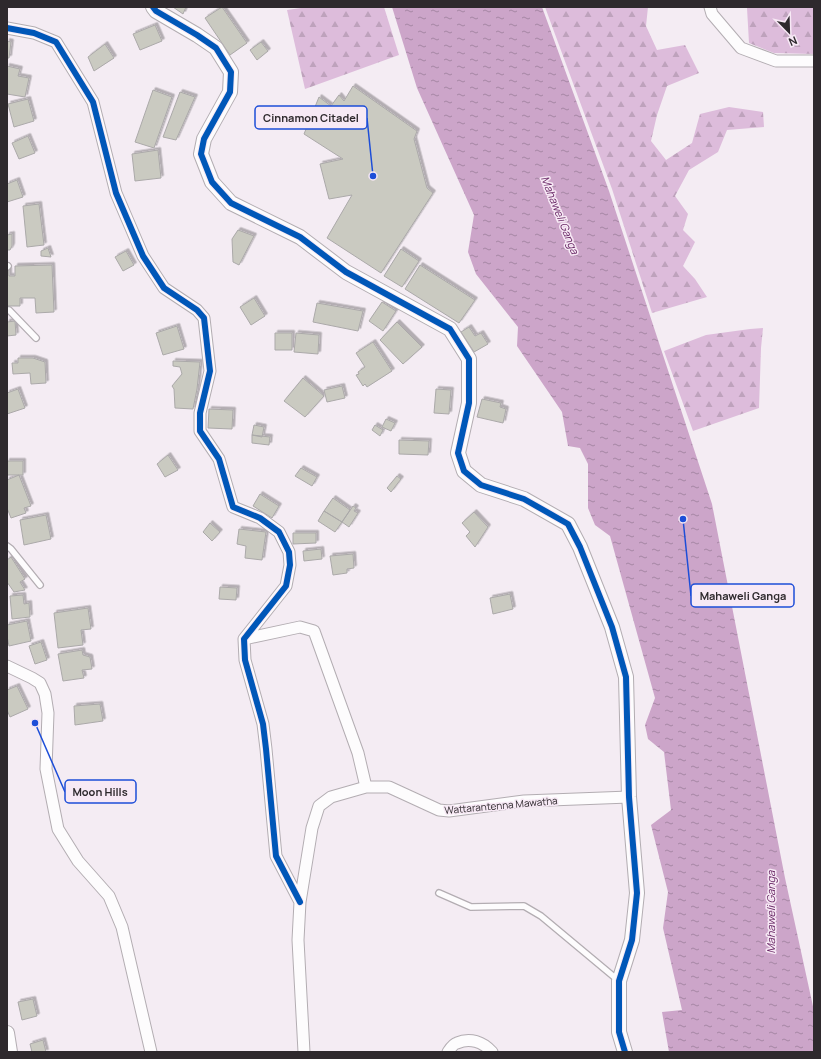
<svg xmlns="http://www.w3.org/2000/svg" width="821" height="1059" font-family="Manrope,sans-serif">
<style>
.forest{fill:url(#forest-firs)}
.water{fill:url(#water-ripples)}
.building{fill:#cacac1;stroke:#aba9a9;filter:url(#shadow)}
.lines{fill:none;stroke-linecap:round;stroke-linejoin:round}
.service-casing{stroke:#b3adb2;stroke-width:8}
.minor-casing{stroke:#b3adb2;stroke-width:13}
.tertiary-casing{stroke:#b3adb2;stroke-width:16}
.service{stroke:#fdfcfd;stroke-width:5.5}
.minor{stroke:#fdfcfd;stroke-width:11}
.tertiary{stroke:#fdfcfd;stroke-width:14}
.cycleway-casing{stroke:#f7e9f5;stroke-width:8}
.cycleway{stroke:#0057b8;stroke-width:6}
.labels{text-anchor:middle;stroke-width:3;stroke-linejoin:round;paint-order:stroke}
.street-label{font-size:10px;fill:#2e292d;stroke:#f7e9f5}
.water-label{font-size:11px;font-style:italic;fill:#692866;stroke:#f7e9f5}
.leader{fill:none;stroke:#1d4ed8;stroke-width:1.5}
.callout-dot{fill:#1d4ed8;stroke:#f7e9f5;stroke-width:1.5}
.callout{fill:#f7e9f5;stroke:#1d4ed8;stroke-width:1.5}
.callout-label{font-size:11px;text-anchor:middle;font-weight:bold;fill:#2e292d}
</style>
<defs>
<pattern id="forest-firs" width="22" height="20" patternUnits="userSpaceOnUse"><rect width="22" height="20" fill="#ddbcdb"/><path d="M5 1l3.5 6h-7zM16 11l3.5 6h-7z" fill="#bea2bc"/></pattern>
<pattern id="water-ripples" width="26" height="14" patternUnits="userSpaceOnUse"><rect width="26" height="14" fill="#cca5c9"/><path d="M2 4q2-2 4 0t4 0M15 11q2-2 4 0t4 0" fill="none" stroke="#a686a4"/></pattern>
<filter id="shadow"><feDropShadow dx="2.5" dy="-2.5" stdDeviation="0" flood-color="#0004"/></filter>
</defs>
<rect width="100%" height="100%" fill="#f4ecf3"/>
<path class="forest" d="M 308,7 L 384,7 L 399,55 L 305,89 L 287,10 Z
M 545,7 L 648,7 L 646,26 L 657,50 L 685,45 L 699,73 L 667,86 L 657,115 L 651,141 L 666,160 L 692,143 L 700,114 L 729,107 L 763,112 L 764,127 L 727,130 L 718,152 L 689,170 L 675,196 L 688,214 L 683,230 L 695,242 L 683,266 L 695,279 L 707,297 L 652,313 L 612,189 Z
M 750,7 L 814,7 L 814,54 L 774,53 L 749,43 L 747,8 Z
M 763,328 L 761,348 L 759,408 L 693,431 L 664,351 L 706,335 L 750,329 Z"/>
<path class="water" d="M 392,7 L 542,7 L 609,191 L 712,504 L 785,878 L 814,1011 L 814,1052 L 669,1052 L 662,1012 L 682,1010 L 663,928 L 668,892 L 651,825 L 671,810 L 664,752 L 648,739 L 645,725 L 655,698 L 610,536 L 595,525 L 588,508 L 588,464 L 580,448 L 568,446 L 562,412 L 517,346 L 518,327 L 476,274 L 468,252 L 474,215 L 417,88 Z"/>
<path class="building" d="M 173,7 L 186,7 L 183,14 Z
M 222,7 L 247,43 L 230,55 L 205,18 Z
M 155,25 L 162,41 L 140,50 L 133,34 Z
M 7,41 L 11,42 L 9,58 L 7,58 Z
M 261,42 L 268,51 L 257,60 L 250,50 Z
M 105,44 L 114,58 L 94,71 L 88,57 Z
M 7,66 L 20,69 L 18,76 L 29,78 L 25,97 L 7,94 Z
M 353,86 L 417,131 L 414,139 L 427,188 L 433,193 L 381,273 L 327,238 L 352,195 L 329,199 L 320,164 L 343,159 L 304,134 L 319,97 L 331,106 L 339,95 L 344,101 Z
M 153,90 L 172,97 L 154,148 L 135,142 Z
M 180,92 L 195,97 L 176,140 L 163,137 Z
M 28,99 L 34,121 L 14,127 L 8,104 Z
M 28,136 L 35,153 L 19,159 L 12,143 Z
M 158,150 L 161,178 L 135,181 L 132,154 Z
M 17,180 L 23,197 L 7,202 L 7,184 Z
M 39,204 L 44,245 L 27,247 L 23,206 Z
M 238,230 L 254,236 L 239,265 L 233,262 L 232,239 Z
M 12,234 L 12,246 L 10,250 L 7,250 L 7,235 Z
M 48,248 L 51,257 L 41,256 L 41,251 Z
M 401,249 L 419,261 L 402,287 L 384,276 Z
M 126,251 L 134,265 L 123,271 L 115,257 Z
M 52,265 L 54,312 L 36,313 L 35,298 L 20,298 L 20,306 L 7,306 L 7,270 L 9,270 L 9,276 L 15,276 L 15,266 Z
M 420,265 L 475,300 L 459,323 L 405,289 Z
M 254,298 L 265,316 L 251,325 L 240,307 Z
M 382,302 L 396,311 L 383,331 L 369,321 Z
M 317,303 L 363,311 L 358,331 L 313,322 Z
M 15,321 L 16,335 L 7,336 L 7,322 Z
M 397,322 L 422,347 L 403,364 L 380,340 Z
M 177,326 L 184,349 L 163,355 L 156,333 Z
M 469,327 L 475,336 L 481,333 L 488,344 L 474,352 L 461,332 Z
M 275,333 L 292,333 L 292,350 L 275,350 Z
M 296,333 L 319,335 L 318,354 L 294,352 Z
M 373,342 L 392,371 L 367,387 L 365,384 L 363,386 L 356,375 L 359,374 L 358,372 L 365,367 L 356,353 Z
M 18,358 L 33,358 L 45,362 L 46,383 L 31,384 L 30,373 L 13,374 L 12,363 L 18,363 Z
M 173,361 L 200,362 L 197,389 L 193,409 L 175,408 L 174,389 L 172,386 L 182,374 L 180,367 L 173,366 Z
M 303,378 L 324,396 L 305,417 L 284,401 Z
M 342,386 L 345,398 L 327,402 L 324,390 Z
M 18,389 L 25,408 L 7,414 L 7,393 Z
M 436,389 L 451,390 L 449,414 L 434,413 Z
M 482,399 L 501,403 L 500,407 L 506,409 L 503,423 L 477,417 Z
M 209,409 L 233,410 L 232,429 L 208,428 Z
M 386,419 L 395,423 L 391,431 L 382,427 Z
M 254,425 L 264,427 L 262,437 L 252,435 Z
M 375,425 L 383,430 L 380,436 L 372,430 Z
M 252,435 L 270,437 L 269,445 L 252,443 Z
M 399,440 L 429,441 L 428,455 L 399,454 Z
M 168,455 L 178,470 L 165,477 L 157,464 Z
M 7,461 L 23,461 L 23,475 L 7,475 Z
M 301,468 L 317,477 L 312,486 L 295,476 Z
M 19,475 L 31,506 L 24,508 L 26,513 L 11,518 L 7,508 L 7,480 Z
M 397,476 L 401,479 L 391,492 L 387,488 Z
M 260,494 L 279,506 L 272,518 L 253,506 Z
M 333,498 L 350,510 L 342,522 L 324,511 Z
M 353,506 L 356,508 L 354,511 L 358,513 L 349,527 L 342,522 Z
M 324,511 L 342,522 L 335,532 L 318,521 Z
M 474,512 L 488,527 L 475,547 L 466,536 L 470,532 L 462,523 Z
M 46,515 L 51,539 L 24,545 L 20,520 Z
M 210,523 L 220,532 L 212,541 L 203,532 Z
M 239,529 L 266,532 L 262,560 L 245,558 L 246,546 L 237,544 Z
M 293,533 L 316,533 L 316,543 L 293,544 Z
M 321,549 L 322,559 L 304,561 L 303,551 Z
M 353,554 L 354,568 L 347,569 L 347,573 L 333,575 L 330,556 Z
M 11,557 L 25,579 L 20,582 L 25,590 L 14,592 L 7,582 L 7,560 Z
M 220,587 L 237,588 L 236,600 L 219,599 Z
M 510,594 L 513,609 L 493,614 L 490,598 Z
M 23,595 L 24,604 L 29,603 L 30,617 L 12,619 L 10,596 Z
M 88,608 L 91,629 L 81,630 L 83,645 L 58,648 L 54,613 Z
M 27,621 L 31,641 L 9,646 L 7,636 L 7,625 Z
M 41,642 L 47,660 L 35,664 L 29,646 Z
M 82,650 L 83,655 L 90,657 L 92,669 L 82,670 L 84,678 L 63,681 L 58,654 Z
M 17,686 L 28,709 L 10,717 L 7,710 L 7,690 Z
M 100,704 L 103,721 L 75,725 L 74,706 Z
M 33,999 L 37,1016 L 22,1020 L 18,1002 Z
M 43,1040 L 46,1052 L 32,1052 L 30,1044 Z"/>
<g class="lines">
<g class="service-casing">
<path id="service" d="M 7,267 L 8,266
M 7,310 L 9,310 L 36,338
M 7,546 L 11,549 L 40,585
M 439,893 L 471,907 L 524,906 L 541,916 L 619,981"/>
</g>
<g class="minor-casing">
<path id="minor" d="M 710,7 L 712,14 L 741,48 L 776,61 L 814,61
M 7,28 L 34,33 L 56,42 L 93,102 L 116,193 L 143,256 L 164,288 L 197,310 L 204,318 L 210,371 L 200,413 L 200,431 L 219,459 L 233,507 L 260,518 L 279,532 L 289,552 L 290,565 L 286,586 L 244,639 L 245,660 L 263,724 L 266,749 L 276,856 L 300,902
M 244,639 L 300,627 L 314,631 L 358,753 L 366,787
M 7,666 L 32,678 L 40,683 L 45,694 L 48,713 L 46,769 L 58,829 L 78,861 L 109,896 L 122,927 L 151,1052
M 304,1052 L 298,940 L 300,902 L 312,828 L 319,806 L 331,797 L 366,787 L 389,787 L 439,810 L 449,811 L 524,801 L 629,797
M 448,1052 C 450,1049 453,1044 457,1043 C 470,1037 483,1042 492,1052"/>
</g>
<g class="tertiary-casing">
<path id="tertiary" d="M 153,7 L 156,11 L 197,35 L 216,48 L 231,72 L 230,92 L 204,139 L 201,154 L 212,182 L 231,203 L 300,237 L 346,272 L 450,329 L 469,359 L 469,403 L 458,453 L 464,471 L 481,485 L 524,499 L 568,524 L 580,547 L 612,627 L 626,677 L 629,797 L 637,893 L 632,940 L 619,981 L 619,1032 L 625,1052
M 7,1033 L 10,1052"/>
</g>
<use href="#service" class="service"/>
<use href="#minor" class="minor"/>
<use href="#tertiary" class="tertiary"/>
<g class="cycleway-casing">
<path id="cycleway" d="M 153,7 L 156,11 L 197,35 L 216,48 L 231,72 L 230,92 L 204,139 L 201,154 L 212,182 L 231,203 L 300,237 L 346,272 L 450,329 L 469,359 L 469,403 L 458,453 L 464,471 L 481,485 L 524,499 L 568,524 L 580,547 L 612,627 L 626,677 L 629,797 L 637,893 L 632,940 L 619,981 L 619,1032 L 625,1052
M 7,28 L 34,33 L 56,42 L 93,102 L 116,193 L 143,256 L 164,288 L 197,310 L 204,318 L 210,371 L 200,413 L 200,431 L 219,459 L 233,507 L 260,518 L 279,532 L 289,552 L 290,565 L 286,586 L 244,639 L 245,660 L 263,724 L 266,749 L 276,856 L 300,902"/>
</g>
<use href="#cycleway" class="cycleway"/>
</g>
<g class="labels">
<g class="street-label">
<text transform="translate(501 805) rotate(-5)" y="4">Wattarantenna Mawatha</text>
</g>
<g class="water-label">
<text transform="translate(560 215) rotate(68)" y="4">Mahaweli Ganga</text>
<text transform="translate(771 912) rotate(-90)" y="4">Mahaweli Ganga</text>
</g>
</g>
<path class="leader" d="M373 176L367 118M683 519L691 596M35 723L65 792"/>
<g class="callout-dot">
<circle cx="373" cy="176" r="4"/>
<circle cx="683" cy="519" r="4"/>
<circle cx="35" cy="723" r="4"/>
</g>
<g class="callout">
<rect x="255" y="106" width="112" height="23" rx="4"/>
<rect x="691" y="584" width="103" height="23" rx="4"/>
<rect x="65" y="780" width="71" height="23" rx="4"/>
</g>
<g class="callout-label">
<text x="311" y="122">Cinnamon Citadel</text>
<text x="743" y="600">Mahaweli Ganga</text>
<text x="100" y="796">Moon Hills</text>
</g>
<rect width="821" height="1059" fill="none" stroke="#2e292d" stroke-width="16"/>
<g transform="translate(789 32) rotate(157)" stroke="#f7e9f5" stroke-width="3" paint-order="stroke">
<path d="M0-3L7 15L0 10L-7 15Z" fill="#2e292d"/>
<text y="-6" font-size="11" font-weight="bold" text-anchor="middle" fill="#2e292d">N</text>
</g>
</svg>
